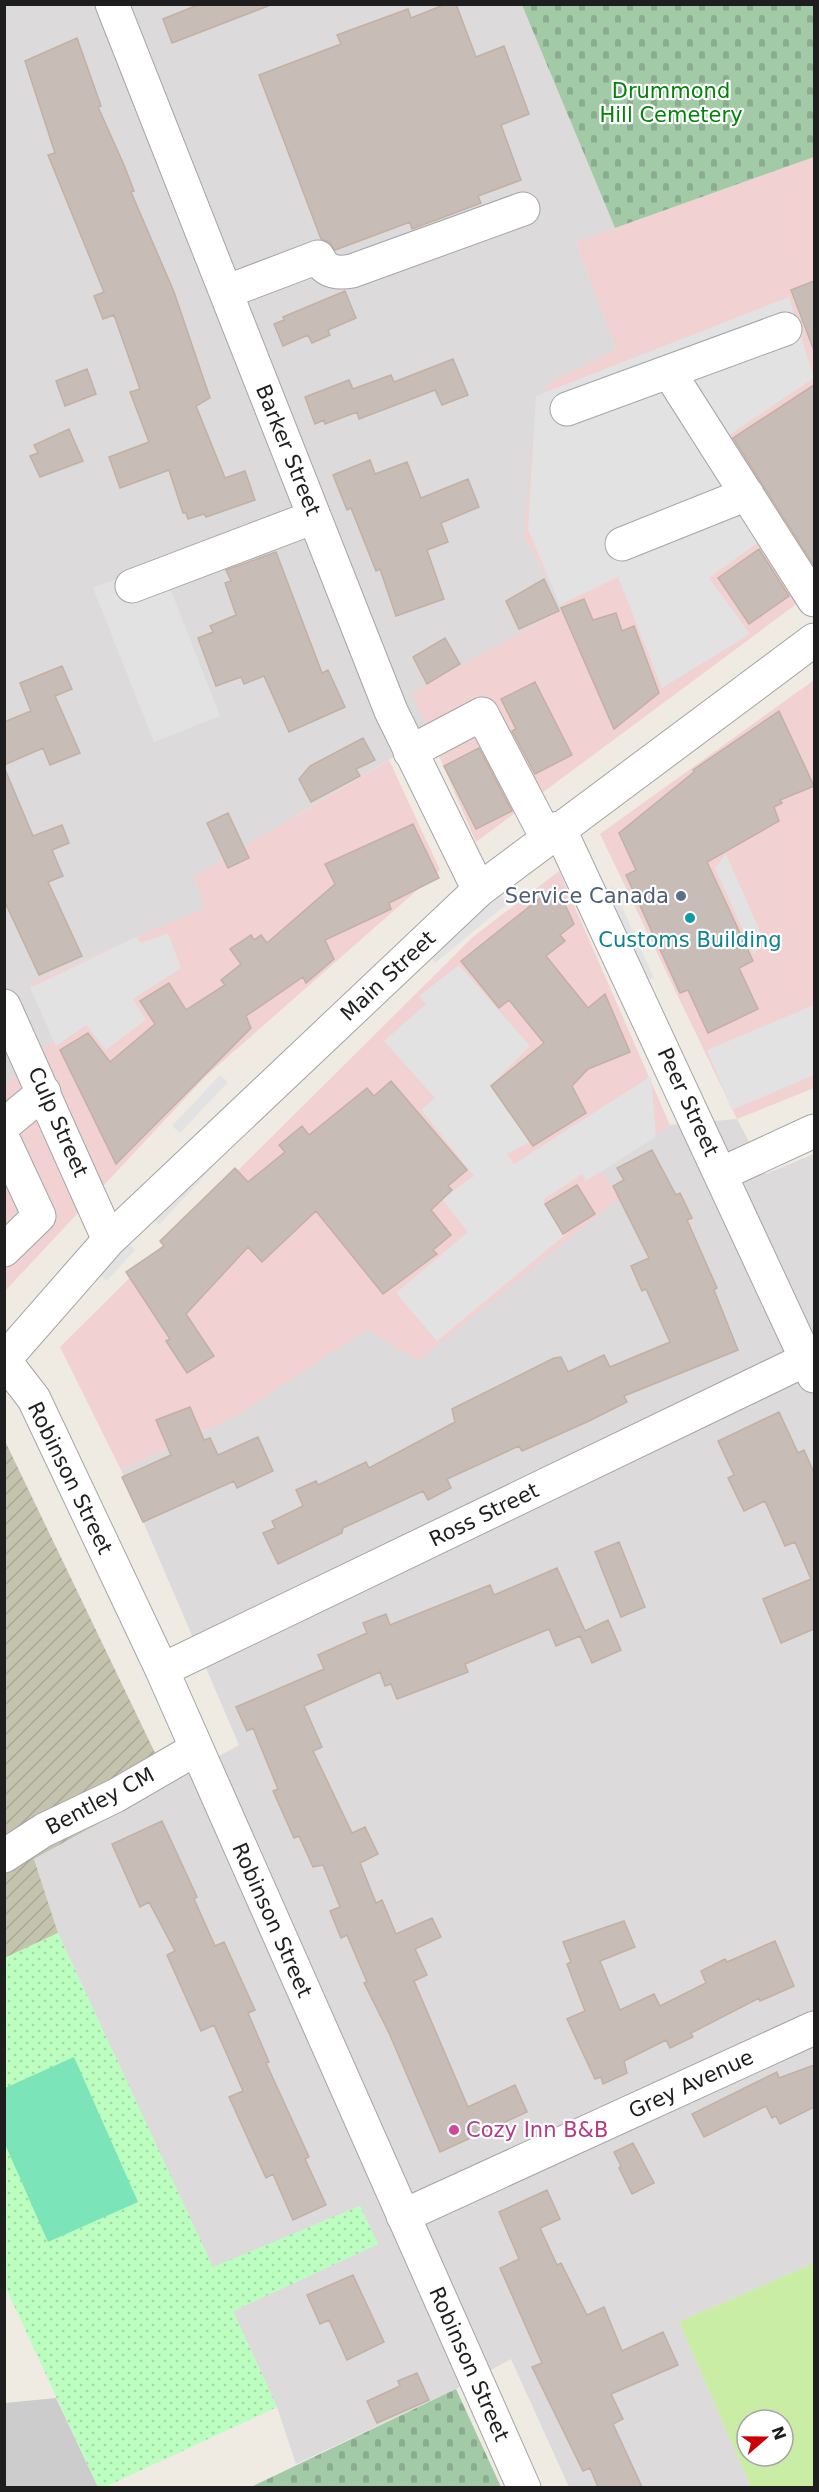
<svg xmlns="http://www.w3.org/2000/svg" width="819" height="2492" font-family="'DejaVu Sans',sans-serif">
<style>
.residential{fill:#dcdada}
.commercial{fill:#f1d1d1}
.religious{fill:#ccc}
.construction{fill:url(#construction-furrows)}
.grass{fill:#caeda5;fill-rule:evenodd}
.cemetery{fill:url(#cemetery-stones)}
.park{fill:url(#park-dots)}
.pitch{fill:#7be4b9}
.parking{fill:#e2e2e2}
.building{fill:#c7bdb6;stroke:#c2b0a4;stroke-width:1.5}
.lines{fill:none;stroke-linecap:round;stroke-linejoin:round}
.minor-casing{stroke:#a5a5a5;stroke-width:35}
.minor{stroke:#fff;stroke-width:33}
.service-dot{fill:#5c6f8a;stroke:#fff;stroke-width:2}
.culture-dot{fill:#0f9aa8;stroke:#fff;stroke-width:2}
.hotel-dot{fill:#d1479c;stroke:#fff;stroke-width:2}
.labels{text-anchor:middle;stroke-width:4.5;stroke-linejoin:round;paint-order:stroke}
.park-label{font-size:21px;fill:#05820c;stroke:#fff}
.street-label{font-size:21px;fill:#1e1e1e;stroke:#fff}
.service-label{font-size:21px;fill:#4e5e75;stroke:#fff;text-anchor:end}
.culture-label{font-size:21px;fill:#0d838f;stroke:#fff}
.hotel-label{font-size:21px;fill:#b23c85;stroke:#fff;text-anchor:start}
</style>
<defs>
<pattern id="construction-furrows" width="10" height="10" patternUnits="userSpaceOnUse" patternTransform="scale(1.5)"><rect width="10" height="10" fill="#c4c4ae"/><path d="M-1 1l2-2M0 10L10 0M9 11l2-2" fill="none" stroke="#a8a895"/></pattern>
<pattern id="cemetery-stones" width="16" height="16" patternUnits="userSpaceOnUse" patternTransform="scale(1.5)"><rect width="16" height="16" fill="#a2caa7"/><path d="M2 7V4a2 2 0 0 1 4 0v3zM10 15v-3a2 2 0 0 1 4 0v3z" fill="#8bad8f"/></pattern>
<pattern id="park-dots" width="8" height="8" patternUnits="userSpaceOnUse" patternTransform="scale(1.5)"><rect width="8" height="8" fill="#bcfdc0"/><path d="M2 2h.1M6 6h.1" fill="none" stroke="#a1d8a5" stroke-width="1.8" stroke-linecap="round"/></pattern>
</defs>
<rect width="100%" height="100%" fill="#efebe3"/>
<path class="residential" d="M 5,5 L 522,5 L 615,228 L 576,242 L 616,349 L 546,384 L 559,421 L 524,536 L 565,608 L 412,693 L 430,735 L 194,877 L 205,908 L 30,983 L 53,1040 L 5,1085 Z
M 737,1119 L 766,1174 L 814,1154 L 814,2263 L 679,2322 L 751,2487 L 569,2487 L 511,2359 L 456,2389 L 296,2464 L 277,2407 L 233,2311 L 378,2244 L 360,2206 L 213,2268 L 58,1933 L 34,1859 L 239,1745 L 121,1470 L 236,1416 L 367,1329 L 619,1197 L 601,1171 L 670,1125 Z"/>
<path class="commercial" d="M 814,157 L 814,591 L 476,842 L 412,693 L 565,608 L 524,536 L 532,445 L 559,421 L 546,384 L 616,349 L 576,242 Z
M 814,680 L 814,1088 L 737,1119 L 600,834 Z
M 389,760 L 440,870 L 206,1076 L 5,1291 L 5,1085 L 53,1040 L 30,983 L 205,908 L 194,877 Z
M 559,871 L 670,1125 L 602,1171 L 619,1198 L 418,1361 L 367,1329 L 236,1416 L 121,1470 L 60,1347 L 473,937 Z"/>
<path class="religious" d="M 56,2398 L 98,2487 L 5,2488 L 5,2403 Z"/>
<path class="construction" d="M 5,1441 L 170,1784 L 34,1859 L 58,1933 L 5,1958 Z"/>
<path class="grass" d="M 814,2263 L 814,2487 L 751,2487 L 679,2322 ZM 747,2420 L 783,2420 L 783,2456 L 747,2456 Z"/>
<path class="cemetery" d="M 522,5 L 814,5 L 814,157 L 615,228 Z
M 456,2389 L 501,2487 L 251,2487 Z"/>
<path class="park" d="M 58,1933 L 213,2267 L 360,2206 L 378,2244 L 233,2311 L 277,2407 L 105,2487 L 98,2487 L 5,2286 L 4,1958 Z"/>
<path class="pitch" d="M 74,2057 L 138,2202 L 48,2242 L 5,2144 L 5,2088 Z"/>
<path class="parking" d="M 789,297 L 814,378 L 716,444 L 771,533 L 709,578 L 750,634 L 662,688 L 618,577 L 560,605 L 528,529 L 536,396 Z
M 160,562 L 220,716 L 154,742 L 93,588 Z
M 726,854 L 763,938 L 754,955 L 715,868 Z
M 613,887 L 654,978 L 645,981 L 605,890 Z
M 501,895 L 508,903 L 435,963 L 428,955 Z
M 168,933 L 181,968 L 133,999 L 146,1020 L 106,1050 L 86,1025 L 56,1046 L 30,988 L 136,937 L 141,943 Z
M 459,965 L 530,1046 L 491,1085 L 529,1142 L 507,1154 L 514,1164 L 651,1076 L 656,1137 L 586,1181 L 582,1174 L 543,1200 L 565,1235 L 437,1341 L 396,1293 L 468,1232 L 442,1199 L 474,1176 L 421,1110 L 435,1098 L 384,1041 L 426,1004 L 419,996 Z
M 814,1005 L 814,1075 L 732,1110 L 707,1050 Z
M 220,1075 L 228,1082 L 180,1133 L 172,1126 Z
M 216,1148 L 224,1155 L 159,1225 L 151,1218 Z
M 128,1243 L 135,1250 L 107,1281 L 100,1275 Z"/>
<path class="building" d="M 200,4 L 267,4 L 268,6 L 172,43 L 163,19 Z
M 446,4 L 456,4 L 476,57 L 504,46 L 529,114 L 501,125 L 521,180 L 478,196 L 481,203 L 412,229 L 410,222 L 335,250 L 329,242 L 321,239 L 259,75 L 341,44 L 337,35 L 408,9 L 411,18 Z
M 77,38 L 101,106 L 98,107 L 124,165 L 134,191 L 131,192 L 174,292 L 210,398 L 196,406 L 225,478 L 245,471 L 255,500 L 206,517 L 204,514 L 188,519 L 186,513 L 183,513 L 169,470 L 120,488 L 109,457 L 149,442 L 130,392 L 140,389 L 114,315 L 103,319 L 94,296 L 104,292 L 48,155 L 55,153 L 25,61 Z
M 814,281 L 814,347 L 813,348 L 791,290 Z
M 345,291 L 356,318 L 328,330 L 330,335 L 312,343 L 308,335 L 283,346 L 274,324 L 284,320 L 283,317 Z
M 453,359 L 468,395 L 442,405 L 435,390 L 359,419 L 357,412 L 325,424 L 324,420 L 315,424 L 305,397 L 349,380 L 353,389 L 391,375 L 394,382 Z
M 87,369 L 96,394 L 65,406 L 56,381 Z
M 814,385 L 814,566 L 733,438 Z
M 69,429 L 83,461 L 40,477 L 30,456 L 38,453 L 34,445 Z
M 370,460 L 375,474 L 407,462 L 421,498 L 468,479 L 479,507 L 441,523 L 448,542 L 427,550 L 444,599 L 396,616 L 380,569 L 376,571 L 351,508 L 347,510 L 333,475 Z
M 759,549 L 789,596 L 749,624 L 718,578 Z
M 276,552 L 322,673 L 328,670 L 345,707 L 289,732 L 264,676 L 244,684 L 241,677 L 216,686 L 198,638 L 213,632 L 210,626 L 236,615 L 225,583 L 231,581 L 226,570 Z
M 544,579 L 559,611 L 519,629 L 506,601 Z
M 584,599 L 593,620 L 616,613 L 622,631 L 634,626 L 659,693 L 614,729 L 561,608 Z
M 445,638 L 460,664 L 427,684 L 413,657 Z
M 62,666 L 72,689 L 55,696 L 80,753 L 50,765 L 43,748 L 4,765 L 4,722 L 31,711 L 20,683 Z
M 535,682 L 572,755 L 535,774 L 512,731 L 516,729 L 501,699 Z
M 779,711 L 814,786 L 780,800 L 782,803 L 774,807 L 779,821 L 707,862 L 753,961 L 739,968 L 758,1009 L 708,1033 L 688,990 L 680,993 L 626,875 L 636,870 L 619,833 L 694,772 L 693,770 Z
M 363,738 L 375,760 L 356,769 L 360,776 L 311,802 L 299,779 L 310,766 Z
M 479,748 L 512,811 L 476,829 L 444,766 Z
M 4,767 L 33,836 L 62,825 L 69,843 L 52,850 L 63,876 L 48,882 L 82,956 L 39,975 L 4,900 Z
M 228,813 L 249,858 L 228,868 L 207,823 Z
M 413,824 L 439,878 L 389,903 L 391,909 L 325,940 L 334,959 L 306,983 L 303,977 L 246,1016 L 251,1028 L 116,1164 L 60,1050 L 88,1033 L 110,1062 L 155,1024 L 140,1001 L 169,983 L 186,1010 L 225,985 L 221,980 L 241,964 L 230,949 L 251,935 L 254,940 L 261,935 L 267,943 L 335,884 L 325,864 Z
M 544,895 L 562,898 L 574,924 L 560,935 L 565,941 L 546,956 L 588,1008 L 605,994 L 630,1052 L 588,1069 L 572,1086 L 586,1113 L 533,1146 L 491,1086 L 544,1043 L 509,1000 L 499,1008 L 461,961 Z
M 391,1081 L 467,1170 L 448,1186 L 452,1190 L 431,1210 L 451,1235 L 433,1250 L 437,1254 L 383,1294 L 316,1211 L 262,1262 L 248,1247 L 186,1314 L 214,1356 L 187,1373 L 166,1341 L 170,1339 L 126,1272 L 164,1246 L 160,1241 L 235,1168 L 248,1182 L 285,1152 L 279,1145 L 302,1126 L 309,1135 L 367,1088 L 374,1096 Z
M 652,1150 L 676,1195 L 680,1193 L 692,1218 L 687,1220 L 717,1288 L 714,1290 L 738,1350 L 624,1396 L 627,1402 L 589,1421 L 522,1451 L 519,1446 L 447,1479 L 451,1488 L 428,1500 L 423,1491 L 343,1528 L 342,1533 L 278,1564 L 263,1533 L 275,1528 L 272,1521 L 303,1506 L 296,1490 L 316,1481 L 318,1485 L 366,1462 L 369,1468 L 455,1422 L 452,1409 L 554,1358 L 561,1357 L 568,1372 L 604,1355 L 610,1367 L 670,1342 L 646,1289 L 642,1291 L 631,1266 L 649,1258 L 613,1186 L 624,1180 L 617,1168 Z
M 577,1185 L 595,1214 L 563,1234 L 545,1204 Z
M 190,1407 L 204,1440 L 210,1438 L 218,1455 L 258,1437 L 273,1471 L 237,1488 L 234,1481 L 143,1522 L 122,1477 L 171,1455 L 156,1420 Z
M 779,1412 L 798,1453 L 804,1450 L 814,1473 L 814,1629 L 781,1643 L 763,1599 L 811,1579 L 795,1542 L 785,1546 L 765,1501 L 744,1511 L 728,1478 L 734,1475 L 718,1441 Z
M 619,1542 L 645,1607 L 621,1617 L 595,1552 Z
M 557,1568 L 585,1631 L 608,1620 L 621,1650 L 592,1663 L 580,1636 L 556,1646 L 549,1629 L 465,1664 L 468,1672 L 397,1699 L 391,1684 L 385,1686 L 380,1672 L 304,1706 L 322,1747 L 313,1751 L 352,1833 L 365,1827 L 378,1854 L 360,1863 L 376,1903 L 382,1900 L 396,1934 L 432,1918 L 441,1937 L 415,1949 L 427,1975 L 414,1981 L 468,2107 L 515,2085 L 527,2112 L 440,2152 L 389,2033 L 364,1983 L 367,1982 L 347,1935 L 341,1938 L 330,1911 L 340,1907 L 323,1865 L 313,1867 L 299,1836 L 294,1838 L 273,1791 L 278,1789 L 253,1728 L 247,1731 L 236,1707 L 324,1669 L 318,1655 L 367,1633 L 363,1623 L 386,1614 L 390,1625 L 490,1585 L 494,1595 Z
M 162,1821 L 197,1897 L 194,1899 L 215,1946 L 224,1942 L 255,2010 L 248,2013 L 269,2062 L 266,2063 L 309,2157 L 305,2159 L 326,2205 L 293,2220 L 273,2174 L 266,2178 L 229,2097 L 243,2091 L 214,2025 L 201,2031 L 167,1955 L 175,1951 L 149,1902 L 140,1907 L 112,1844 Z
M 624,1921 L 635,1947 L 600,1961 L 620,2010 L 654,1994 L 660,2006 L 706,1983 L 701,1971 L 725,1959 L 727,1962 L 775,1941 L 794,1986 L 760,2001 L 759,1998 L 691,2033 L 693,2037 L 670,2048 L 666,2040 L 624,2061 L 627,2073 L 603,2084 L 601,2077 L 595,2079 L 567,2019 L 585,2011 L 567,1964 L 571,1962 L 563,1942 Z
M 814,2065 L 814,2107 L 780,2124 L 776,2116 L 772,2118 L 766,2106 L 704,2137 L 692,2114 L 777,2072 L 779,2078 Z
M 633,2143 L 654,2183 L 632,2194 L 619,2168 L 621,2166 L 614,2152 Z
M 547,2190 L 560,2219 L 540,2228 L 557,2265 L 561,2263 L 587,2315 L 604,2307 L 622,2351 L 663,2332 L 678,2365 L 611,2394 L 623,2419 L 613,2424 L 642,2487 L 598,2487 L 590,2468 L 583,2471 L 532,2367 L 542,2363 L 500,2268 L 519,2259 L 499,2212 Z
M 353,2275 L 384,2342 L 347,2360 L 329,2320 L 320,2324 L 307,2295 Z
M 417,2373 L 429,2400 L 377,2423 L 367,2401 L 400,2386 L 398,2381 Z"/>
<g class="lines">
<g class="minor-casing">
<path id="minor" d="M 112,4 L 391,711 L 479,890
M 226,292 L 318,257 C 325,272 336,274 352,271 L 523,209
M 669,372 L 814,600
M 567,409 L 785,329
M 622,544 L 747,494
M 132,586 L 314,517
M 410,752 L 482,714 L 547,838
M 559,828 L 814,1376
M 4,1006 L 109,1240
M 4,1125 L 44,1092
M 4,1141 L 39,1216 L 4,1250
M 721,1174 L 814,1131
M 4,1360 L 34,1399 L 162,1670 L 524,2488
M 4,1360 L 109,1240 L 479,890 L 814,640
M 162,1670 L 807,1359
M 4,1856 L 44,1830 L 115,1796 L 196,1749
M 403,2216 L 814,2028"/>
</g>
<use href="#minor" class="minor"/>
</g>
<circle class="service-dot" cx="681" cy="896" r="6"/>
<circle class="culture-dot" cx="690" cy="918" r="6"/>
<circle class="hotel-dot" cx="454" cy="2130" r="6"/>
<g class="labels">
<g class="park-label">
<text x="671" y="98">Drummond<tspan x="671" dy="24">Hill Cemetery</tspan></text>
</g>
<g class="street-label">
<text transform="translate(288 450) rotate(68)" y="7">Barker Street</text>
<text transform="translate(388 976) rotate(-43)" y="7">Main Street</text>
<text transform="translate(688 1102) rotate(65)" y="7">Peer Street</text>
<text transform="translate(58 1122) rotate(66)" y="7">Culp Street</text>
<text transform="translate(70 1478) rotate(64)" y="7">Robinson Street</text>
<text transform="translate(484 1515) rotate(-26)" y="7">Ross Street</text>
<text transform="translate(100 1801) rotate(-28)" y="7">Bentley CM</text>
<text transform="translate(272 1920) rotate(66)" y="7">Robinson Street</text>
<text transform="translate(691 2084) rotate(-25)" y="7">Grey Avenue</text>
<text transform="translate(469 2364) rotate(66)" y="7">Robinson Street</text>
</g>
<g class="service-label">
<text x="669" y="903">Service Canada</text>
</g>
<g class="culture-label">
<text x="690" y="947">Customs Building</text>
</g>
<g class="hotel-label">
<text x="466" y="2137">Cozy Inn B&amp;B</text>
</g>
</g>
<rect width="819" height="2492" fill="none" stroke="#1e1e1e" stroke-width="12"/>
<g transform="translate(765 2438) rotate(70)"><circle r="28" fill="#ffffff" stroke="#a5a5a5" stroke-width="1.5"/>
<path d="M0-4.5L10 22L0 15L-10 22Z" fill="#cb0005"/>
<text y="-9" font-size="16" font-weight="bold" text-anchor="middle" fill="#1e1e1e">N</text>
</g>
</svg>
